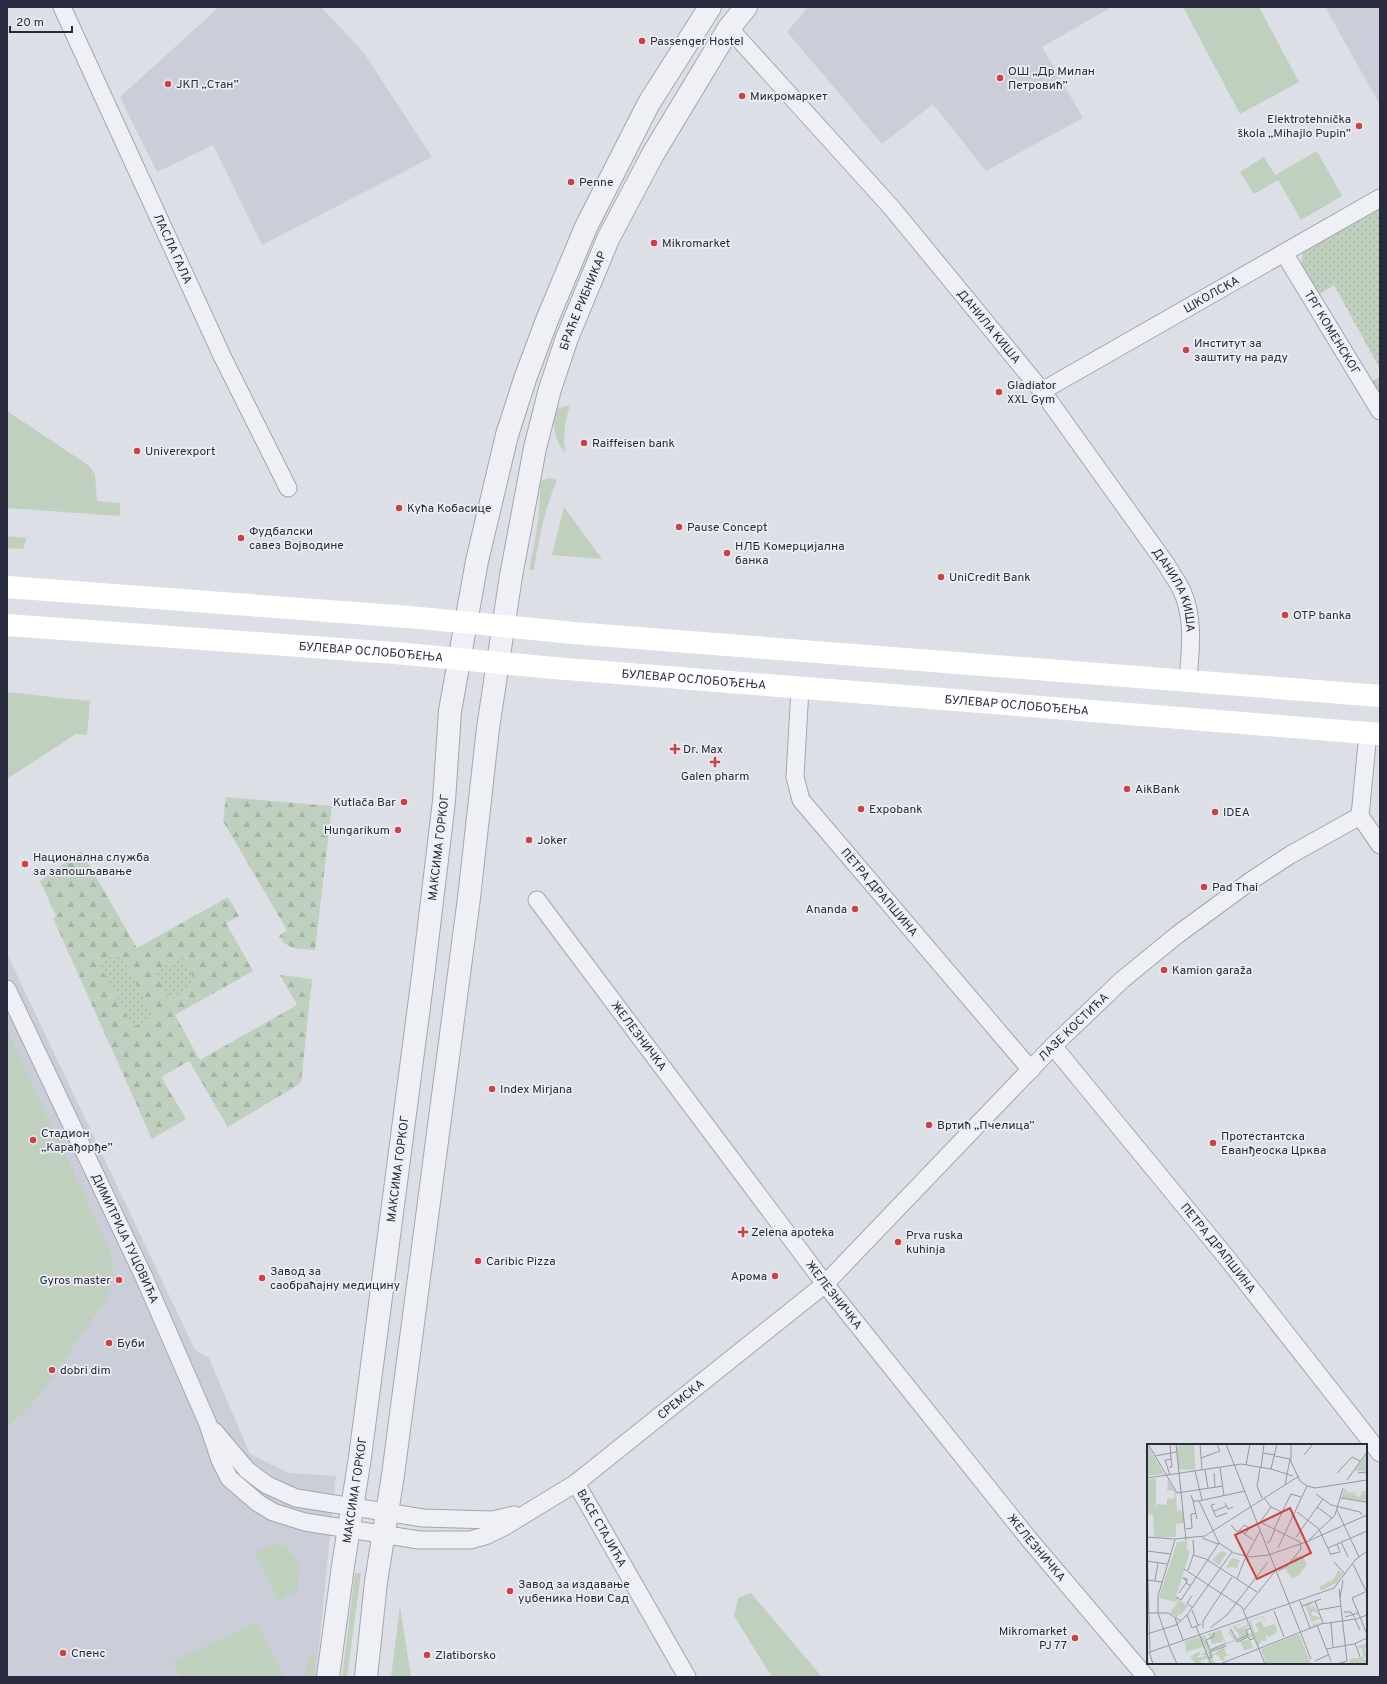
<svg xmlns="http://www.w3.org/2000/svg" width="1387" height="1684" font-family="Overpass,sans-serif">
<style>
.built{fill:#cbced8}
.green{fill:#c0d0be}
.forest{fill:url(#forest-firs)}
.park{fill:url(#park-dots)}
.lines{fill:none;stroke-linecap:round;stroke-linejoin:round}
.minor-casing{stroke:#a3a5b0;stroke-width:19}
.tertiary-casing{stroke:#a3a5b0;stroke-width:24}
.minor{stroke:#eff0f5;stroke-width:17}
.tertiary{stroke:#eff0f5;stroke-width:22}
.secondary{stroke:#fff;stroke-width:22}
.poi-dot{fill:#cb4243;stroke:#eceef4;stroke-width:1.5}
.labels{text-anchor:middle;stroke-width:3.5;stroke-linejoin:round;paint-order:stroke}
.poi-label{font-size:12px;fill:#272b3d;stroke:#eceef4;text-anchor:start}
.street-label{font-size:12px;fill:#272b3d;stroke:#eceef4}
.inset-road{fill:none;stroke:#9497a2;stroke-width:1}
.view{fill:#cb4243;fill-opacity:0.15;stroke:#cb4243;stroke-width:2}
.inset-edge{fill:none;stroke:#272b3d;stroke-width:2}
</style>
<defs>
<pattern id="forest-firs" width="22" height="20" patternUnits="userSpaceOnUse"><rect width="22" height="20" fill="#c0d0be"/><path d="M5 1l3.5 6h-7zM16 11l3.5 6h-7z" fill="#a5b3a4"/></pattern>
<pattern id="park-dots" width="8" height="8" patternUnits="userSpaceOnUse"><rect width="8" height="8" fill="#c0d0be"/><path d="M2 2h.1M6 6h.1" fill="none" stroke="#a5b3a4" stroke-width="1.8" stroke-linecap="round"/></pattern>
</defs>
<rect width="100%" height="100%" fill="#dddfe6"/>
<path class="built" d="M 219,7 L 321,7 L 364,53 L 432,157 L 262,245 L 213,145 L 157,172 L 120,97 Z
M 808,7 L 1112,7 L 1042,47 L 1083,118 L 986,171 L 933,104 L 882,144 L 787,32 Z
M 1325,7 L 1380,7 L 1380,105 Z
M 7,954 L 195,1350 L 209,1358 L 250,1454 L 289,1473 L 336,1476 L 316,1677 L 7,1677 Z"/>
<path class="green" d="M 1183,7 L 1259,7 L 1299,82 L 1240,114 Z
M 1317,151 L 1342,196 L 1301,220 L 1278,180 L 1254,194 L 1240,172 L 1264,157 L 1275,175 Z
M 570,405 C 565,422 563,435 565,453 C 554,439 552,426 555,409 Z
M 7,411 L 88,465 L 95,474 L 97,501 L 120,503 L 120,516 L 7,508 Z
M 549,478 L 557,480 C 545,509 538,540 534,570 L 529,570 C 535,541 541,513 540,483 L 543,480 Z
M 564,507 L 602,559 L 552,555 Z
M 7,536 L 27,538 L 23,549 L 7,548 Z
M 7,692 L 90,701 L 87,735 L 76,734 L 7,779 Z
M 7,1030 L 110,1250 C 114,1264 114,1278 109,1292 C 102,1308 90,1322 80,1336 C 59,1366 38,1406 7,1426 Z
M 274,1544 C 289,1544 294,1555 301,1567 L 297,1591 L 278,1601 L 255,1553 Z
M 355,1573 L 361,1573 L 347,1677 L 342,1677 Z
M 751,1593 L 822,1677 L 772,1677 L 734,1616 L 738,1598 Z
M 400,1606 L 411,1677 L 391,1677 Z
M 257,1622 L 284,1677 L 180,1677 L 173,1662 Z
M 310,1655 L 316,1655 L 314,1677 L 304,1677 Z"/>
<path class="forest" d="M 226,797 L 332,806 L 315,950 C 300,949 287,950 279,936 L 287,930 L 223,821 Z
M 81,851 L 137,948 L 228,897 L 239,916 L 226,923 L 253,971 L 175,1015 L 200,1060 L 297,1005 L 280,975 L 312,979 L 301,1083 L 228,1127 L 189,1061 L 161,1077 L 186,1119 L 152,1139 L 53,918 L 56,916 L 40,881 Z"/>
<path class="park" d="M 1380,207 L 1380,369 L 1334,285 L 1318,295 L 1302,266 C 1301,259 1302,254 1306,248 Z
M 1380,377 L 1380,401 L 1369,383 Z
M 119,953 L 153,1016 L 133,1027 L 99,964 Z
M 182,956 L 197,984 L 170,1000 L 154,972 Z"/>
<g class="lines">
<g class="minor-casing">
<g id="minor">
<path id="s1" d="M 62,7 L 223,358 L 288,488"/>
<path id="s2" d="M 729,28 L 891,207 L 1042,391 L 1166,564 C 1171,573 1178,582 1182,591 C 1195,620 1190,651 1188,681"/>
<path id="s3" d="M 1284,253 L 1380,411"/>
<path id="s4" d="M 1042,391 L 1380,198"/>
<path id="s5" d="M 800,688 L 795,777 L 801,800 L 1031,1070"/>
<path d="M 1368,733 L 1360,816 L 1380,845"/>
<path id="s6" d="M 537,900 L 825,1284 L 1028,1538 L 1146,1677"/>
<path id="s7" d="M 7,989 L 144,1277 L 208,1424 L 220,1460 L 229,1478 L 258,1503 L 273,1512 L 305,1522 L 419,1540 L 470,1540 L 485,1536 L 504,1527 L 576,1483 L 825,1284 L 1053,1046 L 1122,980 L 1177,935 L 1252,880 L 1290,855 L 1360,816"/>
<path id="s8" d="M 1053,1046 L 1227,1258 L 1380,1453"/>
<path d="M 214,1431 L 247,1470 L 267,1485 L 296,1498 L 423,1518 L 492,1520 L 514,1515"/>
<path id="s9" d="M 576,1483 L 687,1677"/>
</g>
</g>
<g class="tertiary-casing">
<g id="tertiary">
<path id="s10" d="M 328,1677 L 343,1566 L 360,1457 L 423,976 L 444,801 L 450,711 L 477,561 L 507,435 L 525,379 L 547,320 L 586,227 L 649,103 L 710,7"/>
<path id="s11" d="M 366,1677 L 376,1582 L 393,1475 L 469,898 L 488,728 L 511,576 L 535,448 L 550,389 L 567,338 L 608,239 L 653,154 L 729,28 L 746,7"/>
</g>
</g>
<use href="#minor" class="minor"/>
<use href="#tertiary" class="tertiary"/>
<g class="secondary">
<path d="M 7,587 L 409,617 L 574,633 L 1380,696"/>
<path id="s12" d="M 7,625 L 395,653 L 554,668 L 1380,734"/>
</g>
</g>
<g class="poi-dot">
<circle cx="642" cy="41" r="4"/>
<circle cx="1000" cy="78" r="4"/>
<circle cx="168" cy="84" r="4"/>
<circle cx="742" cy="96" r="4"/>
<circle cx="1359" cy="126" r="4"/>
<circle cx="571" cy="182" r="4"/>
<circle cx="654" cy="243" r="4"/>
<circle cx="1186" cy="350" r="4"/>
<circle cx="999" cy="392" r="4"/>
<circle cx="584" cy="443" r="4"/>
<circle cx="137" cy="451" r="4"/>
<circle cx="399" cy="508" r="4"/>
<circle cx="679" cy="527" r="4"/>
<circle cx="241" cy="538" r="4"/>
<circle cx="727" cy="553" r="4"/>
<circle cx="941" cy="577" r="4"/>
<circle cx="1285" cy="615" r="4"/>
<path d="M673 743h4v4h4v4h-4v4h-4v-4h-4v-4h4z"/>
<path d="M713 756h4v4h4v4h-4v4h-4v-4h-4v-4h4z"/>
<circle cx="1127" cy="789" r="4"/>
<circle cx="404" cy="802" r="4"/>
<circle cx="861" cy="809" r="4"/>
<circle cx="1215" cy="812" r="4"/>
<circle cx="398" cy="830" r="4"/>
<circle cx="529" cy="840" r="4"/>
<circle cx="25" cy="864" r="4"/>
<circle cx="1204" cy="887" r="4"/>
<circle cx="855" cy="909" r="4"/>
<circle cx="1164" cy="970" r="4"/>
<circle cx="492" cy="1089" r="4"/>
<circle cx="929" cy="1125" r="4"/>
<circle cx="33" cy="1140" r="4"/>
<circle cx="1213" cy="1143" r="4"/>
<path d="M741 1226h4v4h4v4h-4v4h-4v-4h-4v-4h4z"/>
<circle cx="898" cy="1242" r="4"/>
<circle cx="478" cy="1261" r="4"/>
<circle cx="775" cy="1276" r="4"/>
<circle cx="262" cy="1278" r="4"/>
<circle cx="119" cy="1280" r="4"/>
<circle cx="109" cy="1343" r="4"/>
<circle cx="52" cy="1370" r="4"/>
<circle cx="510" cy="1591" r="4"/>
<circle cx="1075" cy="1638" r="4"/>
<circle cx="63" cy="1653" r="4"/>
<circle cx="427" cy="1655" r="4"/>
</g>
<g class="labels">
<g class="poi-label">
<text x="650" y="45">Passenger Hostel</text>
<text x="1008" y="75">ОШ „Др Милан<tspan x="1008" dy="14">Петровић”</tspan></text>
<text x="176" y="88">ЈКП „Стан”</text>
<text x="750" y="100">Микромаркет</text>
<text x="1351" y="123" text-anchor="end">Elektrotehnička<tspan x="1351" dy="14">škola „Mihajlo Pupin”</tspan></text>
<text x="579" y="186">Penne</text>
<text x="662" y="247">Mikromarket</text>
<text x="1194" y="347">Институт за<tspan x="1194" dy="14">заштиту на раду</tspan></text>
<text x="1007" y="389">Gladiator<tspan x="1007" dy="14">XXL Gym</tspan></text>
<text x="592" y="447">Raiffeisen bank</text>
<text x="145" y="455">Univerexport</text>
<text x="407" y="512">Кућа Кобасице</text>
<text x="687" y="531">Pause Concept</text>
<text x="249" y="535">Фудбалски<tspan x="249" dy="14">савез Војводине</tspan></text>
<text x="735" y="550">НЛБ Комерцијална<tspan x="735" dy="14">банка</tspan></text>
<text x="949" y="581">UniCredit Bank</text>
<text x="1293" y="619">OTP banka</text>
<text x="683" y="753">Dr. Max</text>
<text x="715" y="780" text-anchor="middle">Galen pharm</text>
<text x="1135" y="793">AikBank</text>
<text x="396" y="806" text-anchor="end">Kutlača Bar</text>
<text x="869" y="813">Expobank</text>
<text x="1223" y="816">IDEA</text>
<text x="390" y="834" text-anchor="end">Hungarikum</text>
<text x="537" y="844">Joker</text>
<text x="33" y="861">Национална служба<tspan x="33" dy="14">за запошљавање</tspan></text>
<text x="1212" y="891">Pad Thai</text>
<text x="847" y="913" text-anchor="end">Ananda</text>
<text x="1172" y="974">Kamion garaža</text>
<text x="500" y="1093">Index Mirjana</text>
<text x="937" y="1129">Вртић „Пчелица”</text>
<text x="41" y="1137">Стадион<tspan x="41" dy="14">„Карађорђе”</tspan></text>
<text x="1221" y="1140">Протестантска<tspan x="1221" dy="14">Еванђеоска Црква</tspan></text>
<text x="751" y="1236">Zelena apoteka</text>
<text x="906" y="1239">Prva ruska<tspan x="906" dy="14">kuhinja</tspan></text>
<text x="486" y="1265">Caribic Pizza</text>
<text x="270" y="1275">Завод за<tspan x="270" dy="14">саобраћајну медицину</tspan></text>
<text x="767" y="1280" text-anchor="end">Арома</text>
<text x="111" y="1284" text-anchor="end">Gyros master</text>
<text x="117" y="1347">Буби</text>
<text x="60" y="1374">dobri dim</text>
<text x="518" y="1588">Завод за издавање<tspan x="518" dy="14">уџбеника Нови Сад</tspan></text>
<text x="1067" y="1635" text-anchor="end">Mikromarket<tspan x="1067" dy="14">PJ 77</tspan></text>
<text x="71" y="1657">Спенс</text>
<text x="435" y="1659">Zlatiborsko</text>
</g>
<g class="street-label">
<text dy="4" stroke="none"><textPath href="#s1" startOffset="266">ЛАСЛА ГАЛА</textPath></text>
<text dy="4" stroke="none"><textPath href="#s4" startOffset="195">ШКОЛСКА</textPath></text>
<text dy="4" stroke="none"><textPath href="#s11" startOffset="1396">БРАЋЕ РИБНИКАР</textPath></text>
<text dy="4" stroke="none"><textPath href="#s2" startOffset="396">ДАНИЛА КИША</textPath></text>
<text dy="4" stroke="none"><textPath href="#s3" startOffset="93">ТРГ КОМЕНСКОГ</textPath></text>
<text dy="4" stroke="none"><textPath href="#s2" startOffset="720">ДАНИЛА КИША</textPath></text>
<text dy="4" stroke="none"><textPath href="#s12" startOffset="365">БУЛЕВАР ОСЛОБОЂЕЊА</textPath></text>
<text dy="4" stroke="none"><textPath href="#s12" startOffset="689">БУЛЕВАР ОСЛОБОЂЕЊА</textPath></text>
<text dy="4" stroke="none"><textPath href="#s12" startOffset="1013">БУЛЕВАР ОСЛОБОЂЕЊА</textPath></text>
<text dy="4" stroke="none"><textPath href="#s10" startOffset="837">МАКСИМА ГОРКОГ</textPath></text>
<text dy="4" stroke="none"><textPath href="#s5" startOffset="234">ПЕТРА ДРАПШИНА</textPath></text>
<text dy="4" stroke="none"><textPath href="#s7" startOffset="1590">ЛАЗЕ КОСТИЋА</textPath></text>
<text dy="4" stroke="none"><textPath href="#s6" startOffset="170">ЖЕЛЕЗНИЧКА</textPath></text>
<text dy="4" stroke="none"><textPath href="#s10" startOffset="513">МАКСИМА ГОРКОГ</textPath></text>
<text dy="4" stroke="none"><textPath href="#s7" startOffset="276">ДИМИТРИЈА ТУЦОВИЋА</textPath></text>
<text dy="4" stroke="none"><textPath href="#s8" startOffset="261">ПЕТРА ДРАПШИНА</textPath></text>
<text dy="4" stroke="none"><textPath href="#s6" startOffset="494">ЖЕЛЕЗНИЧКА</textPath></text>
<text dy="4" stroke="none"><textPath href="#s7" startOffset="1048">СРЕМСКА</textPath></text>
<text dy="4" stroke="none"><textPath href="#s10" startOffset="189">МАКСИМА ГОРКОГ</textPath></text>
<text dy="4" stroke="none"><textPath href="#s9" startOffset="52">ВАСЕ СТАЈИЋА</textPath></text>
<text dy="4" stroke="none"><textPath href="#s6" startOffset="818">ЖЕЛЕЗНИЧКА</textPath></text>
</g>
</g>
<g transform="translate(1147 1444)">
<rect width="220" height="220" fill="#dddfe6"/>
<path d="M 0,2 L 1,2 L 17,30 L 0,32 ZM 9,34 L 9,64 L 0,65 L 0,36 ZM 197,44 L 201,48 L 198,49 L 209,48 L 205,51 L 209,50 L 210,54 L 216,49 L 212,48 L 220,47 L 219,57 L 195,54 ZM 149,112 L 156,113 L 160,120 L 151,132 L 145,134 L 138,125 ZM 85,114 L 93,116 L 90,124 L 83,123 L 82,125 L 79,123 ZM 166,158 L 161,164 L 167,162 L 173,171 L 166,167 L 164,171 L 175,174 L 165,178 L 167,180 L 175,178 L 166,181 L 176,178 L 164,183 L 166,181 L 158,161 ZM 116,172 L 120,180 L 115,173 L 104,177 L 108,189 L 112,187 L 108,180 L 114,177 L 117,183 L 128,180 L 130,188 L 122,193 L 119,190 L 120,197 L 115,197 L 111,202 L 102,177 ZM 99,178 L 100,178 L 102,182 L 98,184 L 101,190 L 105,189 L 106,193 L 102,194 L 106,204 L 96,208 L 105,204 L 97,206 L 93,197 L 102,196 L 101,193 L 90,195 L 87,190 L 91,194 L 93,192 L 86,183 L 78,185 L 99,178 L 89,183 L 90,185 L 100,181 ZM 76,185 L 74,187 L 79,199 L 87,196 L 81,188 L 83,185 L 88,197 L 64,207 L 65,211 L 77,203 L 79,210 L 83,211 L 76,213 L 79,215 L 75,217 L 69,210 L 65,213 L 68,219 L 74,217 L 65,220 L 56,195 L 63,220 L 60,214 L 57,216 L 56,213 L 59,211 L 53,211 L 58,208 L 56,203 L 39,208 L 38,197 L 58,191 L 62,206 L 78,199 L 74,191 L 76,198 L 65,200 L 61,190 ZM 220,199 L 218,207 L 220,215 L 219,212 L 216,215 L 220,216 L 220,220 L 203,220 L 202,215 L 216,213 L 215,204 L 212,205 L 211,202 Z" fill="#c0d0be"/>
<path d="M 47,0 L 48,26 L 31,25 L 29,2 ZM 40,97 L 40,105 L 43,107 L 29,153 L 31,155 L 29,158 L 12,154 L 30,98 ZM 32,156 L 41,162 L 34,171 L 32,170 L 30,173 L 23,169 Z" fill="#c0d0be"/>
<path d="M 220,9 L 220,33 L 219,27 L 207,27 ZM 21,36 L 29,49 L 30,67 L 36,66 L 37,79 L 29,80 L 29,93 L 7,93 L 6,71 L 0,70 L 0,65 L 10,64 L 10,60 L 20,61 L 20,55 L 28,54 L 27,47 L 20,46 ZM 74,107 L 80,109 L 72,121 L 65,116 ZM 191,126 L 196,130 L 189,139 L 174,147 L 172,143 L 187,135 ZM 152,190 L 164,220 L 119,220 L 114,205 ZM 52,207 L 53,211 L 49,214 L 60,212 L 60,214 L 54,216 L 54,220 L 49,220 L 43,213 Z" fill="#c0d0be"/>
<path class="inset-road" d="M 1,0 L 30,49 L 76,42M 23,0 L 24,15M 29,0 L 39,96M 53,0 L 55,26M 79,0 L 164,215M 144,0 L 144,18 L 153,37 L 160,42 L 168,44 L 220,36M 116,9 L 128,11M 157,11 L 166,0M 8,12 L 29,8M 128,12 L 143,15M 54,14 L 73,7 L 70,0M 99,21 L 103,0M 22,23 L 25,23 L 24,15 L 18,16 L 23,31M 73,24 L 77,52M 113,24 L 110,42 L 115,54M 114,24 L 117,0M 124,25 L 130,0M 58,26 L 61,44M 48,27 L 55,56M 67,29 L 68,43M 190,29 L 205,13 L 213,17M 211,29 L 219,28 L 220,39M 0,34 L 94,20 L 124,25 L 146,32M 200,36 L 220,8M 138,41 L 143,15M 169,50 L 184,61 L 213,68 L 215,71M 44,51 L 46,57 L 52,57 L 98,47M 117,54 L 124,63 L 135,68M 194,54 L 219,58M 46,57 L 50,75M 52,57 L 72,99 L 87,109 L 103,113 L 121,111 L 159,98 L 220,71M 78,59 L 81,65 L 86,63M 68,60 L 64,61 L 69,73 L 80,69M 170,63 L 185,74M 190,66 L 212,113M 67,67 L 80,62M 150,68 L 172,85 L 184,111M 115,79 L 153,98 L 154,105 L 139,123 L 131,127M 112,80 L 124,63M 84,81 L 90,88 L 92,86 L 106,96M 39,85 L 45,84 L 44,70 L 49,69M 127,85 L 144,50 L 154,53M 93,86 L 97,81 L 102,84 L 98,90M 0,93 L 27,95 L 58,92 L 152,32M 149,93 L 176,55M 55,94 L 71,100M 162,96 L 188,71 L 196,44M 194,98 L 201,113M 120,99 L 123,97 L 128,85M 0,100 L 3,210 L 6,220M 131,104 L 160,42M 181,104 L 220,87M 0,107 L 24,110M 184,110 L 193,108 L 190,100M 46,111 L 59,115 L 110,148M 100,111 L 113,87M 0,117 L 20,120M 187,118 L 198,130M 206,120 L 220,149M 37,125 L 95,163 L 118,220M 41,126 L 47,109 L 46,96M 90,135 L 99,112M 1,136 L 15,138M 8,136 L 11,119M 39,139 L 40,137 L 40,135 L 36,134 L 40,137M 32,149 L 39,139 L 44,142M 45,152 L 40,159 L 46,164M 29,153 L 34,156 L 72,99M 193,154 L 196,136M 205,154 L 220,190M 205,154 L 218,148M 153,157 L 163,184M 168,157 L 176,179M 155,162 L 174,155M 45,166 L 51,181M 97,166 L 129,126M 171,166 L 194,162M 127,167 L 137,193M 197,168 L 204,168 L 208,174M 0,169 L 21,169 L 34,177M 40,171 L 45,184 L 54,180M 198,173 L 211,169M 28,174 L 36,196M 208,175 L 213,186M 184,178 L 186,203M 170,181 L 184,217M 49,182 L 64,220M 56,184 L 56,177 L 85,133M 63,184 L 80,171 L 121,118M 84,185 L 90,198 L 101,193 L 103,196 L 108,194M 67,189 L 66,193 L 59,196 L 63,206 L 78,200M 0,190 L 29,181 L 40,171 L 85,108M 90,196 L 101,191 L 99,186 L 104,184M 208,199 L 213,213M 22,201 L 11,169 L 11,152 L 28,96M 22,202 L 30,220M 179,205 L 207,200 L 220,194M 0,209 L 187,144 L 208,116 L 220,107M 62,214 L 65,213 L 63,208 L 79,202M 168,217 L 181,211M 73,220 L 174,180 L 209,175 L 220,171M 190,220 L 200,217 L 192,145"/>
<path class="view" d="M 143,64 L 164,109 L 110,135 L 88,91 Z"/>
<rect width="220" height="220" class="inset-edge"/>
</g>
<rect width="1387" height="1684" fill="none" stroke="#272b3d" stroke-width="16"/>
<path d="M10 26v6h62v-6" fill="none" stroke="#272b3d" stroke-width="2"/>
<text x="16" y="26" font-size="12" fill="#272b3d" stroke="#eceef4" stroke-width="3" paint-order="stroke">20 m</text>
</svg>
